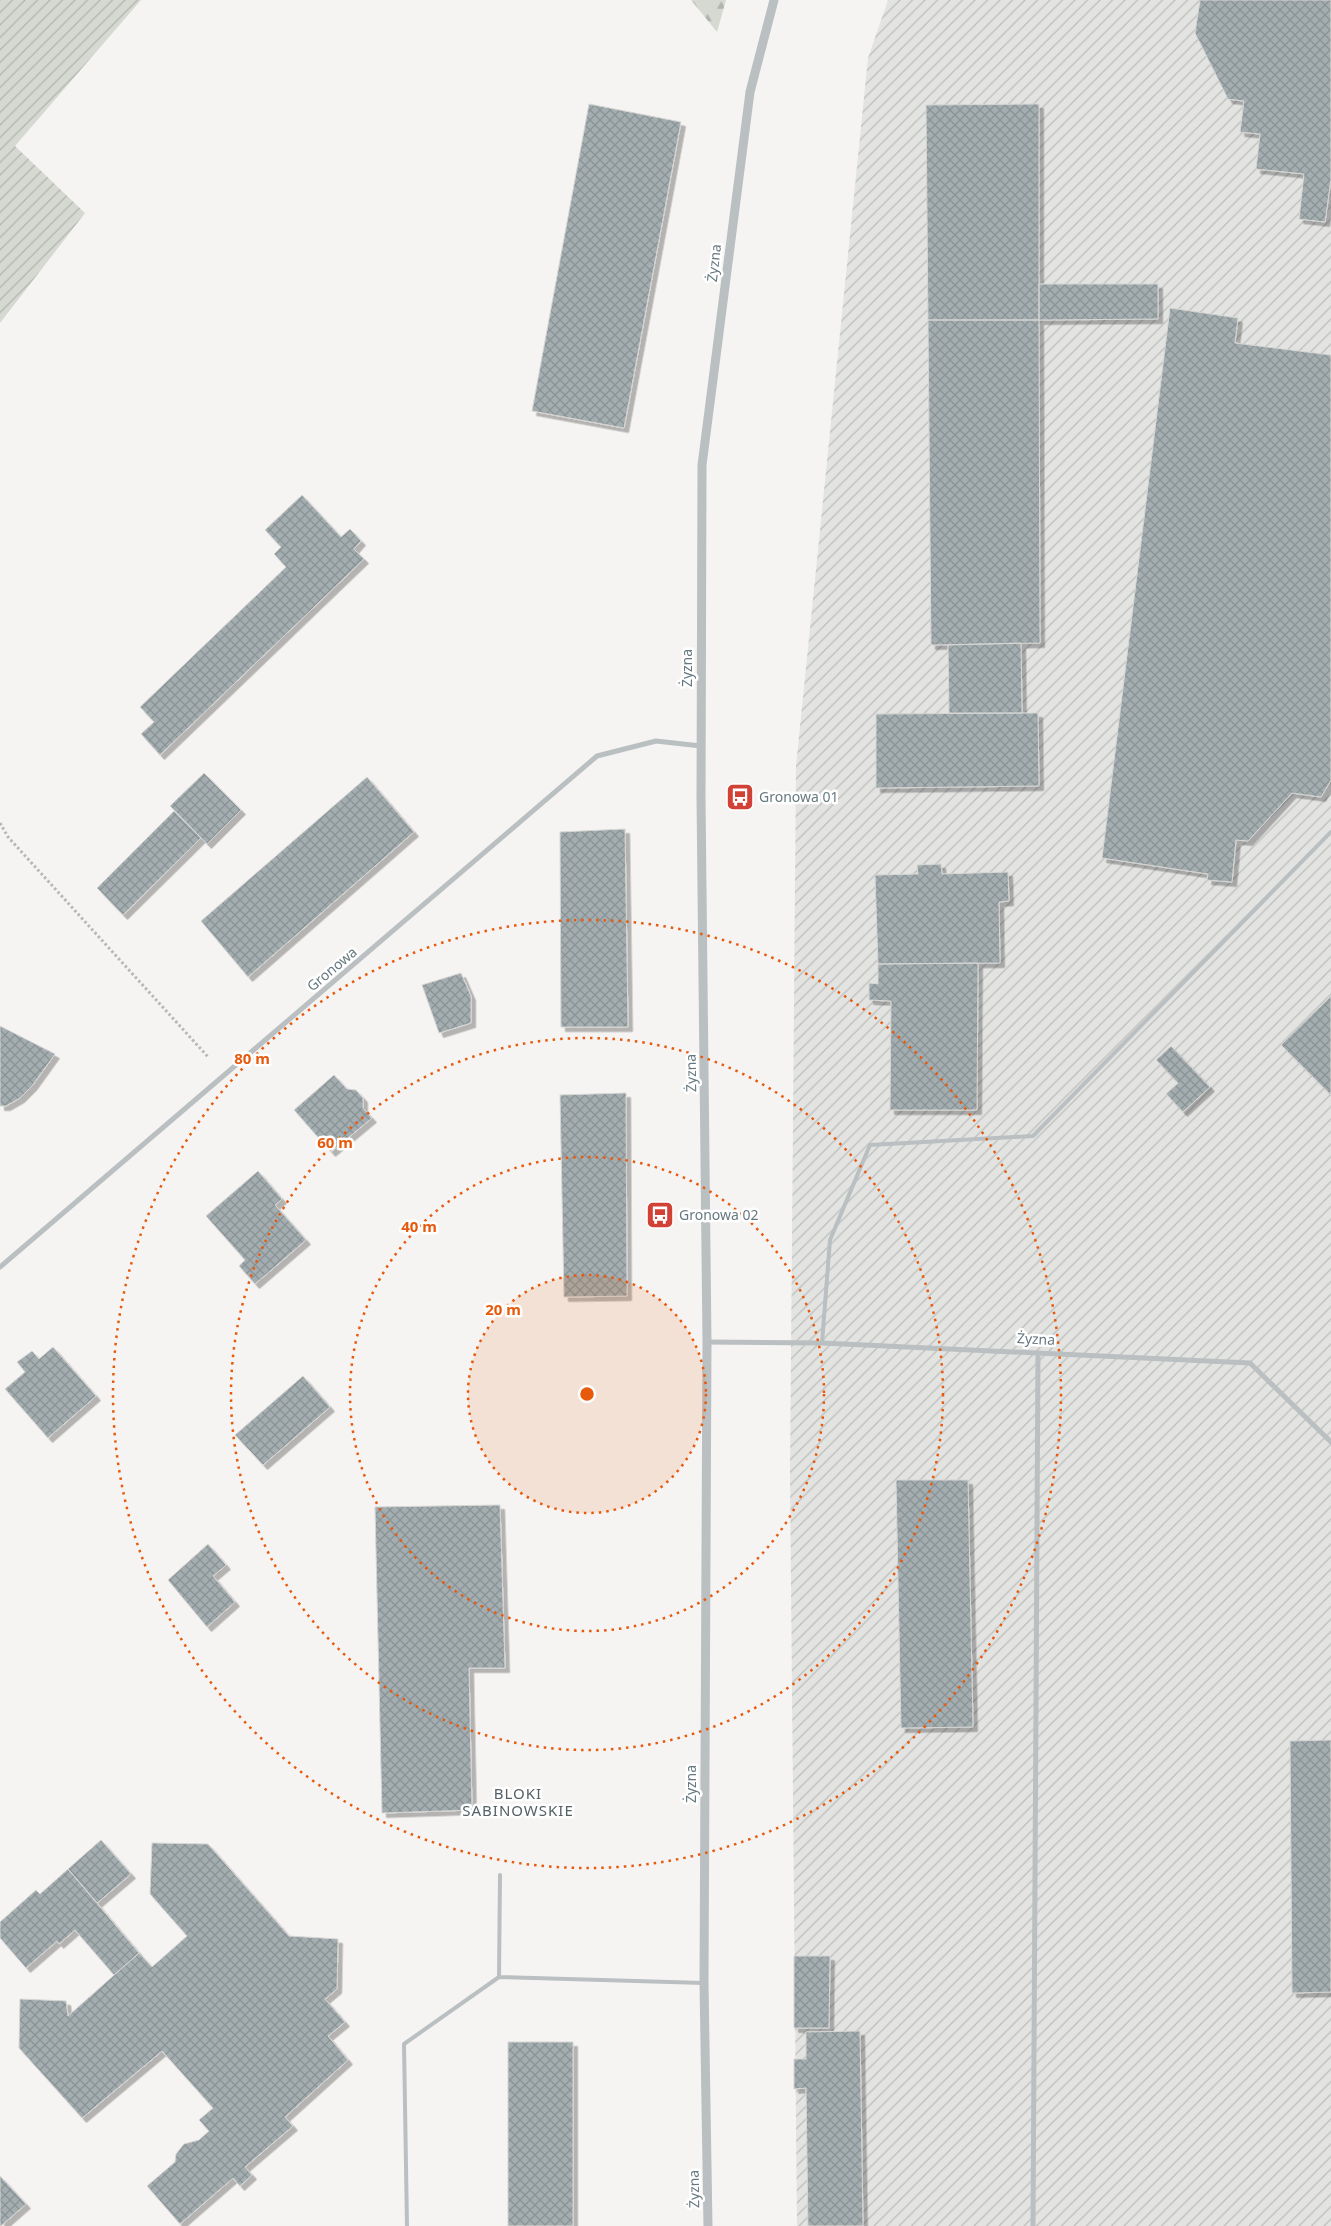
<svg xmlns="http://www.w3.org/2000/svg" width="1331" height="2226" font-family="'Noto Sans',sans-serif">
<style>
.industrial{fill:url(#industrial-furrows)}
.forest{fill:url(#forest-firs)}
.garden{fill:url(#garden-furrows)}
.building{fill:url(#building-cross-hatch);stroke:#d6d6d4;filter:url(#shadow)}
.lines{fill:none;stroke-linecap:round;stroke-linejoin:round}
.path{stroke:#b4b8ba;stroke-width:3;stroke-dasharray:2.5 2.5;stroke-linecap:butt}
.service{stroke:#babfc1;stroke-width:4}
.minor{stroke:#babfc1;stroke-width:5}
.tertiary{stroke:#babfc1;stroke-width:9}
.ring{fill:none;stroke:#e8590c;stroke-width:2.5;stroke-dasharray:2.5 5}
.labels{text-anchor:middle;stroke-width:5;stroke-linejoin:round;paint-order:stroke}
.street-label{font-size:14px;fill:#677980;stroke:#fff}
.poi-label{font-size:14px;fill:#677980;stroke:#fff;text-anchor:start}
.neighbourhood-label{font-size:15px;letter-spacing:1px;fill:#546166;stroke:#fff}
.centre{fill:#e8590c;stroke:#fff;stroke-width:2.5}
.ring-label{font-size:15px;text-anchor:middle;font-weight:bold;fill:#e8590c;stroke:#fff;stroke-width:5;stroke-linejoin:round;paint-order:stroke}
</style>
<defs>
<pattern id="industrial-furrows" width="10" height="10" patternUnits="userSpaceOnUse" patternTransform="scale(1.25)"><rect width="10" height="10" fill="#e3e4e2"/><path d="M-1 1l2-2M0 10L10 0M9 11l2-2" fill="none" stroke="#bcbebc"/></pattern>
<pattern id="forest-firs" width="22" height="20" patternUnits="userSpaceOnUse" patternTransform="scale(1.25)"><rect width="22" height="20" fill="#d5d9d1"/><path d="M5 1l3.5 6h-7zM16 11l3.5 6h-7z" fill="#b1b5af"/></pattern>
<pattern id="garden-furrows" width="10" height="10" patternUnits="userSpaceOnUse" patternTransform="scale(1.25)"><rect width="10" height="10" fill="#d5d9d1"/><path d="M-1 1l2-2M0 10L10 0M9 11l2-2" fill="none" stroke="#b1b5af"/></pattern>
<pattern id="building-cross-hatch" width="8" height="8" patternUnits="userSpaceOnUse" patternTransform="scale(1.25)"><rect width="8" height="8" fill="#a4adb0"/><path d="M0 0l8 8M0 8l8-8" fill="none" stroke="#899294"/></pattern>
<filter id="shadow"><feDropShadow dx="4.5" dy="4.5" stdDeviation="0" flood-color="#0004"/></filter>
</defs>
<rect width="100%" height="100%" fill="#f5f4f2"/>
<path class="industrial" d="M 888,0 L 1331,0 L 1331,2226 L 797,2226 L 790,1475 L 796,766 L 868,58 Z"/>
<path class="forest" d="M 691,0 L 726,0 L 717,32 Z"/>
<path class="garden" d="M 0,0 L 141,0 L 15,146 L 85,213 L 0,323 Z"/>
<path class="building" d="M 1200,0 L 1331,0 L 1331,179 L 1325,222 L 1299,219 L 1304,174 L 1256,169 L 1260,134 L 1240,132 L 1244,101 L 1228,99 L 1195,33 Z
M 589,104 L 681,122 L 624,428 L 532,411 Z
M 1039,104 L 1039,320 L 928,320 L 926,105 Z
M 1039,284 L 1158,284 L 1158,319 L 1039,320 Z
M 1170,308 L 1238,318 L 1235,343 L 1331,355 L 1331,780 L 1321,797 L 1292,793 L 1248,841 L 1236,840 L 1232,882 L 1207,880 L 1208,874 L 1102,858 Z
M 928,320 L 1039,320 L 1040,643 L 931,645 Z
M 302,495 L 341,537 L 350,529 L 361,541 L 354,549 L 364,559 L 160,755 L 141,734 L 154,722 L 140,707 L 286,567 L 274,554 L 281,547 L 265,530 Z
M 1021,643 L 1022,713 L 949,713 L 948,645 Z
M 1038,713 L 1039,786 L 876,788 L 876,714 Z
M 204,773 L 241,810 L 207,844 L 170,806 Z
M 367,777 L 414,832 L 248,977 L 201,921 Z
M 174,811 L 201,838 L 123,915 L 97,888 Z
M 625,829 L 628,1027 L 561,1027 L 560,832 Z
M 941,864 L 942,874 L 1008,872 L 1009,901 L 999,902 L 1000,963 L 878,964 L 875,875 L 918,874 L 917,865 Z
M 978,963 L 977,1110 L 890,1110 L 891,1001 L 869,1000 L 869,983 L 878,984 L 878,964 Z
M 461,973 L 471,996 L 471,1023 L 439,1033 L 422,985 Z
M 1331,996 L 1331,1095 L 1281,1045 Z
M 0,1026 L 55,1054 L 32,1086 L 20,1098 L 6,1106 L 0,1106 Z
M 1171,1046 L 1210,1087 L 1183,1112 L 1166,1094 L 1178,1083 L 1156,1060 Z
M 334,1075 L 347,1089 L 356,1090 L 363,1098 L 363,1108 L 372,1118 L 331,1152 L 294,1110 Z
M 626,1093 L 627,1296 L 564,1297 L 560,1095 Z
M 258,1171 L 282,1199 L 275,1205 L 306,1240 L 255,1284 L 239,1266 L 245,1260 L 206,1216 Z
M 53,1347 L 96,1396 L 48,1438 L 5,1389 L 25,1372 L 17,1362 L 32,1351 L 39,1359 Z
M 303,1376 L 330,1407 L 263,1465 L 235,1435 Z
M 896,1480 L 968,1480 L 973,1727 L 901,1728 Z
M 500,1505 L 505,1668 L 469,1668 L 472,1810 L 382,1813 L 375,1507 Z
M 208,1544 L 226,1565 L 213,1576 L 235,1602 L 207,1627 L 168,1580 Z
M 1331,1740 L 1331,1992 L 1292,1993 L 1290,1741 Z
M 101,1840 L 131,1874 L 97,1903 L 68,1869 Z
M 152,1843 L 208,1844 L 289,1936 L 338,1939 L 337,1989 L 325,1999 L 345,2022 L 328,2036 L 348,2060 L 285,2117 L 293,2126 L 245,2167 L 252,2175 L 240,2186 L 233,2178 L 180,2224 L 147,2186 L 175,2162 L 176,2154 L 184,2144 L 199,2140 L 209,2131 L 199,2120 L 213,2108 L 162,2051 L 82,2118 L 19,2048 L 20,1999 L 66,2001 L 68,2016 L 139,1953 L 152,1967 L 187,1936 L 150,1894 Z
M 68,1869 L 139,1953 L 114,1975 L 75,1930 L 59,1944 L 57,1941 L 26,1968 L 0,1938 L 0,1922 L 36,1890 L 40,1894 Z
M 794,1956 L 830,1956 L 829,2028 L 794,2028 Z
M 860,2031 L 863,2226 L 808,2226 L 806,2088 L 794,2089 L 794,2059 L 806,2059 L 806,2032 Z
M 508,2042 L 573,2042 L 573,2226 L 508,2226 Z
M 0,2176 L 26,2204 L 1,2226 L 0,2226 Z"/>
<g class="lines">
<path class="path" d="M 0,823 L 8,837 L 209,1058"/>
<path class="service" d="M 822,1343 L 830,1240 L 870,1145 L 1033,1136 L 1331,832
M 499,1977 L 500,1875
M 407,2226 L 404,2044 L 499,1977 L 704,1983"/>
<path class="minor" d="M 0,1267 L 597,756 L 656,741 L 701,746
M 707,1342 L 822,1343 L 1250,1363 L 1331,1442
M 1033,2226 L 1038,1353"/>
<path class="tertiary" d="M 708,2226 L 704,1983 L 707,1342 L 701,798 L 702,465 L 750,92 L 774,0"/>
</g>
<circle cx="587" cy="1394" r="119" fill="#e8590c" fill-opacity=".12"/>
<g class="ring">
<circle cx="587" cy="1394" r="119"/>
<circle cx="587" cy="1394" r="237"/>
<circle cx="587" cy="1394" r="356"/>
<circle cx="587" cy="1394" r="474"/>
</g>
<defs>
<g id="bus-square" transform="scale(1.4375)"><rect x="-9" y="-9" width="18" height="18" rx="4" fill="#d24135" stroke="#fff"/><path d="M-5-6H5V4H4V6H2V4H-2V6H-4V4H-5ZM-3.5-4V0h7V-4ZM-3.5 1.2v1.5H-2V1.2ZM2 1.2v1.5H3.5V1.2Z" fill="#fff"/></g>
</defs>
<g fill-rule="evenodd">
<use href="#bus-square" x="740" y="797"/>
<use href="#bus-square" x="660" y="1215"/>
</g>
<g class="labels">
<g class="street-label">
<text transform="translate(714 263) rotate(-83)" y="5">Żyzna</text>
<text transform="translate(687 668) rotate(-90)" y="5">Żyzna</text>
<text transform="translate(332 969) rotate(-40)" y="5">Gronowa</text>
<text transform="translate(691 1073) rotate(-91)" y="5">Żyzna</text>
<text transform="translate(1036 1339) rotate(3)" y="5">Żyzna</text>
<text transform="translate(691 1784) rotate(-90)" y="5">Żyzna</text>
<text transform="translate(694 2189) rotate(-91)" y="5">Żyzna</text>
</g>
<g class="poi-label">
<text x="759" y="802">Gronowa 01</text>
<text x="679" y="1220">Gronowa 02</text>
</g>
<g class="neighbourhood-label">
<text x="518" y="1799">BLOKI<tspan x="518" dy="17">SABINOWSKIE</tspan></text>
</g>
</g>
<circle cx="587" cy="1394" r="8" class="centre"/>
<g class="ring-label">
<text x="252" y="1064">80 m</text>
<text x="335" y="1148">60 m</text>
<text x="419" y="1232">40 m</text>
<text x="503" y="1315">20 m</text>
</g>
</svg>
